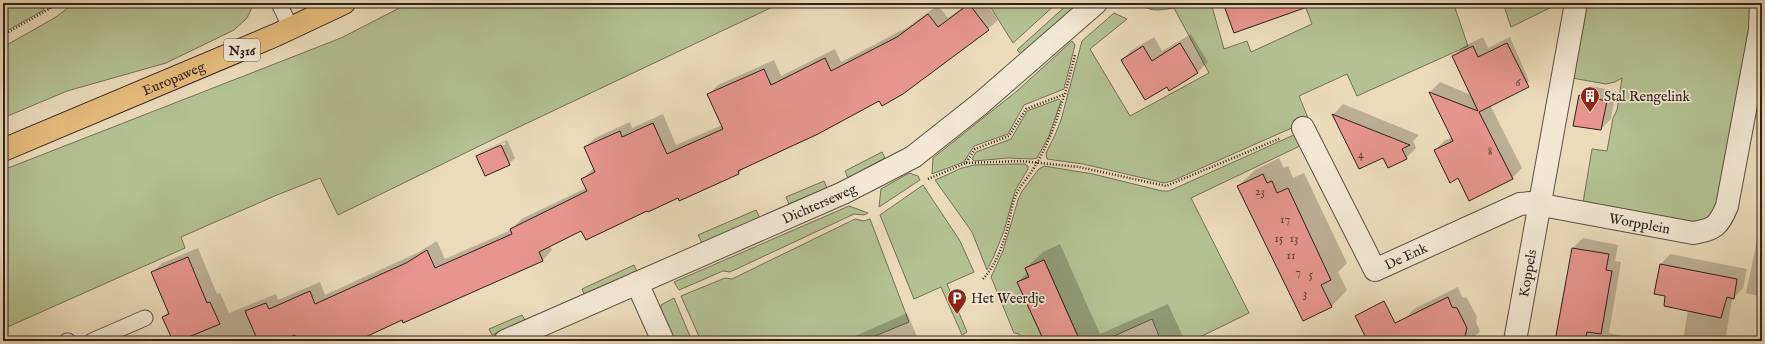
<svg xmlns="http://www.w3.org/2000/svg" width="1765" height="344" font-family="'IM FELL English',serif">
<style>
.green{fill:#b3c193;stroke:#717157}
.shadow{fill:#0003;fill-rule:evenodd}
.building{fill:#e6968e;stroke:#2f211b}
.lines{fill:none;stroke-linecap:round;stroke-linejoin:round}
.lane-casing{stroke:#5e5043;stroke-width:17}
.street-casing{stroke:#5e5043;stroke-width:24}
.primary-casing{stroke:#2f211b;stroke-width:24}
.path{stroke:#2f211b;stroke-width:2.5;stroke-dasharray:1 2;stroke-linecap:butt}
.lane{stroke:#f2e8d3;stroke-width:15}
.street{stroke:#f2e8d3;stroke-width:22}
.primary{stroke:#e6be7e;stroke-width:22}
.labels{text-anchor:middle;stroke-width:3.5;stroke-linejoin:round;paint-order:stroke}
.number-label{font-size:12px;fill:#5d3e38}
.shield{fill:#f2e8d3;stroke:#6a5d52;stroke-width:1}
.shield-label{font-size:13px;font-weight:bold;fill:#2f211b}
.street-label{font-size:14px;fill:#2f211b;stroke:#f2e8d3}
.poi-label{font-size:14px;fill:#2f211b;stroke:#f2e8d3;text-anchor:start}
</style>
<rect width="100%" height="100%" fill="#ebdbbb"/>
<filter id="stains"><feTurbulence type="fractalNoise" baseFrequency=".005" numOctaves="4"/><feColorMatrix values="0 0 0 0 .2 0 0 0 0 .09 0 0 0 0 .02 0 0 0 .5 -.17"/></filter>
<radialGradient id="worn" r=".72"><stop offset=".6" stop-color="#630" stop-opacity="0"/><stop offset="1" stop-color="#630" stop-opacity=".3"/></radialGradient>
<path class="green" d="M 3,3 L 40,3 L 44,10 L 3,33 Z
M 74,3 L 254,3 L 247,18 L 234,30 L 166,63 L 67,91 L 3,118 L 3,47 L 56,17 Z
M 409,3 L 781,3 L 502,135 L 338,215 L 320,178 L 277,195 L 181,237 L 185,248 L 3,329 L 3,170 L 341,38 Z
M 988,3 L 1057,3 L 1013,43 Z
M 1069,3 L 1079,3 L 1021,54 L 1017,50 Z
M 1143,3 L 1211,3 L 1224,49 L 1247,41 L 1251,52 L 1312,24 L 1304,3 L 1463,3 L 1455,8 L 1468,46 L 1357,96 L 1347,74 L 1299,96 L 1308,118 L 1293,125 L 1294,127 L 1172,181 L 1164,183 L 1156,181 L 1083,164 L 1047,159 L 1046,153 L 1055,135 L 1061,120 L 1082,41 L 1114,13 L 1127,19 L 1090,49 L 1130,116 L 1209,73 L 1174,8 C 1164,9 1148,14 1143,3 Z
M 1503,3 L 1560,3 L 1511,27 Z
M 1583,3 L 1751,3 L 1750,23 L 1716,208 C 1707,220 1700,222 1686,223 L 1583,203 L 1592,149 L 1607,151 L 1613,118 L 1617,110 L 1622,78 L 1615,82 L 1606,84 L 1572,78 Z
M 1072,41 L 1075,45 L 1064,89 L 1024,105 L 1008,134 L 974,146 L 964,162 L 932,174 L 933,158 L 1017,91 Z
M 1059,99 L 1061,101 L 1049,136 L 1037,158 L 1033,159 L 1008,158 L 974,161 L 972,159 L 976,152 L 1011,139 L 1027,111 Z
M 1296,134 L 1302,145 L 1191,198 L 1249,313 L 1192,341 L 1161,341 L 1152,319 L 1103,341 L 1080,341 L 1044,260 L 1025,268 L 1029,277 L 1017,282 L 1044,341 L 1023,341 L 1019,334 L 1014,333 L 991,277 L 1003,251 L 1018,200 L 1022,191 L 1039,169 L 1044,166 L 1093,174 L 1162,191 L 1169,191 Z
M 882,152 L 885,158 L 848,178 L 845,171 Z
M 1015,164 L 1025,164 L 1028,166 L 1028,169 L 1015,191 L 1004,231 L 994,256 L 987,270 L 972,232 L 935,180 L 962,168 L 974,165 Z
M 909,173 L 918,176 L 920,180 L 879,207 L 881,189 Z
M 824,181 L 827,188 L 789,204 L 786,197 Z
M 923,185 L 960,241 L 974,272 L 947,284 L 967,332 L 962,335 L 941,287 L 914,299 L 880,215 Z
M 849,206 L 868,213 L 864,215 L 854,214 L 730,272 L 723,271 L 679,290 L 674,282 Z
M 756,210 L 760,218 L 702,243 L 698,235 Z
M 855,219 L 864,221 L 870,219 L 909,322 L 863,341 L 701,341 L 681,296 L 725,278 L 732,279 Z
M 634,265 L 637,271 L 584,294 L 582,289 Z
M 674,298 L 692,341 L 674,341 L 661,311 L 661,305 Z
M 522,315 L 525,320 L 492,335 L 489,329 Z"/>
<path class="shadow" d="M 969,3 L 986,3 L 998,20 L 988,29 L 880,100 L 746,166 L 739,173 L 648,209 L 582,230 L 550,246 L 552,250 L 543,260 L 403,322 L 402,319 L 354,341 L 174,341 L 163,317 L 169,311 L 152,273 L 162,263 L 198,248 L 217,294 L 220,293 L 229,313 L 276,294 L 278,300 L 320,282 L 325,295 L 417,253 L 437,241 L 445,259 L 511,230 L 521,219 L 586,188 L 582,179 L 594,168 L 585,147 L 595,138 L 630,122 L 632,128 L 663,114 L 676,145 L 722,125 L 708,95 L 718,85 L 774,60 L 781,76 L 835,49 L 841,62 L 908,27 L 938,5 L 948,18 Z
M 1191,34 L 1208,62 L 1198,72 L 1169,89 L 1167,86 L 1122,60 L 1132,50 L 1154,37 L 1162,51 Z
M 1483,37 L 1488,48 L 1510,37 L 1529,81 L 1519,91 L 1490,105 L 1522,168 L 1512,178 L 1459,177 L 1435,150 L 1445,140 L 1453,137 L 1430,92 L 1440,82 L 1471,95 L 1453,57 L 1463,47 Z
M 1590,86 L 1616,91 L 1611,119 L 1601,129 L 1580,96 Z
M 1343,104 L 1419,135 L 1413,141 L 1416,148 L 1406,158 L 1383,157 L 1359,168 L 1334,114 Z
M 507,140 L 515,158 L 509,164 L 477,156 L 482,151 ZM 505,142 L 506,144 L 482,154 L 482,152 Z
M 1279,158 L 1284,168 L 1288,166 L 1293,178 L 1304,173 L 1347,263 L 1338,272 L 1347,290 L 1331,307 L 1238,186 L 1255,170 Z
M 1762,217 L 1762,297 L 1746,293 Z
M 1583,238 L 1618,245 L 1615,261 L 1621,262 L 1609,333 L 1634,338 L 1635,341 L 1556,340 L 1573,248 Z
M 1060,244 L 1100,334 L 1168,304 L 1185,341 L 1037,341 L 1044,338 L 1018,282 L 1028,272 L 1026,268 L 1043,252 Z
M 1670,254 L 1747,269 L 1743,288 L 1732,300 L 1725,341 L 1683,341 L 1688,310 L 1667,296 L 1661,264 Z
M 1458,287 L 1462,297 L 1467,298 L 1477,317 L 1476,322 L 1480,331 L 1470,341 L 1414,341 L 1404,320 L 1414,309 Z
M 907,313 L 919,341 L 844,341 Z
M 635,336 L 637,341 L 624,341 Z"/>
<path class="building" d="M 1223,3 L 1309,3 L 1310,6 L 1234,33 Z
M 969,4 L 989,30 L 903,94 L 882,106 L 879,101 L 818,134 L 738,171 L 739,174 L 679,201 L 678,198 L 648,212 L 647,211 L 586,240 L 581,231 L 539,252 L 543,261 L 403,323 L 402,320 L 357,341 L 297,341 L 295,335 L 280,341 L 258,341 L 245,311 L 266,303 L 269,309 L 310,291 L 315,304 L 406,263 L 427,250 L 435,268 L 512,234 L 510,229 L 587,191 L 581,179 L 595,172 L 584,147 L 620,131 L 622,137 L 653,123 L 667,154 L 723,129 L 707,94 L 764,69 L 771,85 L 825,58 L 831,71 L 897,37 L 928,14 L 938,27 Z
M 1180,43 L 1198,73 L 1169,91 L 1167,87 L 1145,100 L 1121,60 L 1143,46 L 1152,61 Z
M 1507,43 L 1529,87 L 1479,112 L 1513,179 L 1469,201 L 1458,178 L 1450,183 L 1434,150 L 1453,141 L 1429,92 L 1478,111 L 1452,56 L 1473,46 L 1478,57 Z
M 1579,95 L 1607,101 L 1601,130 L 1573,126 Z
M 1332,114 L 1410,145 L 1402,149 L 1407,159 L 1388,168 L 1383,158 L 1359,169 Z
M 501,145 L 510,165 L 485,176 L 476,156 Z
M 1263,174 L 1267,183 L 1272,181 L 1277,193 L 1288,188 L 1331,280 L 1321,285 L 1332,307 L 1303,321 L 1237,186 Z
M 1572,248 L 1609,254 L 1606,270 L 1612,271 L 1601,334 L 1587,332 L 1585,341 L 1555,341 Z
M 188,257 L 207,303 L 210,302 L 220,324 L 179,341 L 173,341 L 162,317 L 169,314 L 151,272 Z
M 1044,260 L 1080,341 L 1044,341 L 1017,282 L 1029,277 L 1025,268 Z
M 1660,264 L 1737,279 L 1734,299 L 1727,297 L 1721,318 L 1664,306 L 1665,296 L 1654,294 Z
M 1448,297 L 1452,307 L 1457,308 L 1467,328 L 1464,341 L 1359,341 L 1366,338 L 1355,316 L 1384,301 L 1395,323 Z"/>
<g class="lines">
<g class="lane-casing">
<path id="lane" d="M 279,3 L 291,29
M 67,341 L 68,341
M 92,341 L 145,318"/>
</g>
<g class="street-casing">
<g id="street">
<path id="s1" d="M 1303,128 L 1375,270 L 1520,204 L 1531,203 L 1693,233 C 1715,229 1718,227 1727,206 L 1760,30 L 1761,3"/>
<path d="M 637,283 L 663,341"/>
<path id="s2" d="M 505,341 L 843,193 L 913,157 L 980,104 L 1096,3"/>
<path id="s3" d="M 1515,341 L 1576,3"/>
</g>
</g>
<g class="primary-casing">
<g id="primary">
<path id="s4" d="M 3,150 L 276,35 L 344,3"/>
</g>
</g>
<path class="path" d="M 46,3 L 49,9
M 3,35 L 49,9 L 57,3
M 966,163 L 1021,161 L 1079,167 L 1166,186 L 1281,138
M 928,179 L 966,163 L 975,149 L 1009,136 L 1026,109 L 1065,94 L 1075,55
M 983,279 C 997,264 1005,240 1009,221 C 1011,213 1012,204 1015,197 C 1020,185 1029,177 1035,166 C 1049,143 1057,120 1064,95"/>
<use href="#lane" class="lane"/>
<use href="#street" class="street"/>
<use href="#primary" class="primary"/>
</g>
<defs>
<g id="building-pin" transform="scale(1)"><path d="M0 17L-7.5 6A9.5 9.5 0 1 1 7.5 6Z" fill="#8f2418" stroke="#f2e8d3"/><path d="M-4-6H4V6H1V3H-1V6H-4ZM-2.5-4.3h1.7v1.8h-1.7ZM.8-4.3h1.7v1.8H.8ZM-2.5-1h1.7V.8h-1.7ZM.8-1h1.7V.8H.8Z" fill="#fff"/></g>
<g id="parking-pin" transform="scale(1)"><path d="M0 17L-7.5 6A9.5 9.5 0 1 1 7.5 6Z" fill="#8f2418" stroke="#f2e8d3"/><path d="M-3.5-5.5H1a3.5 3.5 0 0 1 0 7H-1V5.5H-3.5ZM-1-3.4V-.6H.8a1.4 1.4 0 0 0 0-2.8Z" fill="#fff"/></g>
</defs>
<g fill-rule="evenodd">
<use href="#building-pin" x="1590" y="96"/>
<use href="#parking-pin" x="957" y="298"/>
</g>
<g class="labels">
<g class="number-label">
<text x="1518" y="86">6</text>
<text x="1490" y="155">8</text>
<text x="1361" y="158">4</text>
<text x="1260" y="195">23</text>
<text x="1285" y="223">17</text>
<text x="1279" y="242">15</text>
<text x="1294" y="242">13</text>
<text x="1291" y="259">11</text>
<text x="1298" y="276">7</text>
<text x="1311" y="278">5</text>
<text x="1305" y="297">3</text>
</g>
<rect class="shield" x="224" y="39" width="36" height="22" rx="3"/>
<g class="shield-label">
<text x="242" y="55">N316</text>
</g>
<g class="street-label">
<text dy="5" stroke="none"><textPath href="#s4" startOffset="185">Europaweg</textPath></text>
<text dy="5" stroke="none"><textPath href="#s2" startOffset="343">Dichterseweg</textPath></text>
<text dy="5" stroke="none"><textPath href="#s1" startOffset="440">Worpplein</textPath></text>
<text dy="5" stroke="none"><textPath href="#s1" startOffset="193">De Enk</textPath></text>
<text dy="5" stroke="none"><textPath href="#s3" startOffset="69">Koppels</textPath></text>
</g>
<g class="poi-label">
<text x="1604" y="101">Stal Rengelink</text>
<text x="971" y="303">Het Weerdje</text>
</g>
</g>
<rect width="1765" height="344" fill="none" stroke="#ebdbbb" stroke-width="16"/>
<rect x="4" y="4" width="1757" height="336" fill="none" stroke="#2f211b" stroke-width="2"/>
<rect x="8" y="8" width="1749" height="328" fill="none" stroke="#2f211b"/>
<rect width="100%" height="100%" filter="url(#stains)"/>
<rect width="100%" height="100%" fill="url(#worn)"/>
</svg>
